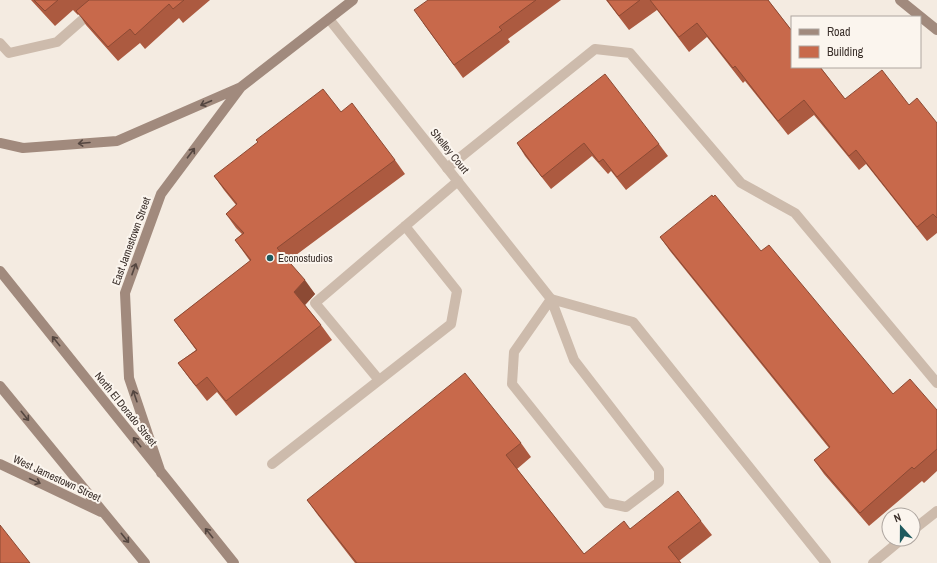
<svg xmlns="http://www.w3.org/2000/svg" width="937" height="563" font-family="'Archivo Narrow',sans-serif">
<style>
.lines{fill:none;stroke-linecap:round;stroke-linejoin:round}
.lane{stroke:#cdbbac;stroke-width:10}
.street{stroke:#cdbbac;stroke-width:10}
.secondary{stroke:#a18a7d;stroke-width:10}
.wall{fill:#ac5a40}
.shaded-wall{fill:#8c4a34}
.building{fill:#c8694b;stroke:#8c4a34}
.oneway{stroke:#544640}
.poi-dot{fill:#1f5a5e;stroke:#fbf5ee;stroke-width:1.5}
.labels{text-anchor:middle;stroke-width:4;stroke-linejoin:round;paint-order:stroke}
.street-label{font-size:11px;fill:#3b302b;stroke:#fbf5ee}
.poi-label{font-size:11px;fill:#3b302b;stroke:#fbf5ee;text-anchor:start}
</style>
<rect width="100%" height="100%" fill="#f4ebe1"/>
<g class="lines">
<path class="lane" d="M 0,43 L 9,53 L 57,42 L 105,0
M 447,168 L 595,49 L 630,53 L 741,183 L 795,213 L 937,383
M 551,299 L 574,360 L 659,470 L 659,482 L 626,507 L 607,503 L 512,384 L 514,352 Z
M 551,299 L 633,322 L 826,563
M 379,380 L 315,303 L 458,181
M 272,464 L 451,324 L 457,291 L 405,226
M 913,530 L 937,511
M 873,563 L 902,539"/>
<path class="street" d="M 329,19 L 551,299"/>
<path class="secondary" d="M 900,0 L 937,30
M 0,143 L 23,148 L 117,141 L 241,87 L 353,0
M 0,271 L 234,563
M 0,386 L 145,563
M 0,464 L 101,512
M 161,473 L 129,378 L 125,293 L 161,194 L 241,87"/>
</g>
<path class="wall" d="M 31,0 L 210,0 L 183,23 L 179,18 L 145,49 L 140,43 L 118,61 L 86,25 L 79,14 L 78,15 L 73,10 L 55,26 Z
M 428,0 L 561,0 L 508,39 L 510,42 L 463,78 L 423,23 Z
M 606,0 L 768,0 L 845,99 L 909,105 L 937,123 L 937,233 L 927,241 L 866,164 L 859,170 L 814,115 L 788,135 L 745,81 L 743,83 L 707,37 L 689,52 L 657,10 L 629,30 Z
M 341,112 L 395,160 L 405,174 L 288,261 L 315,294 L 305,305 L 321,325 L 332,340 L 236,416 L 217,392 L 207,401 L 189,378 L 178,363 L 196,350 L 174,320 L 250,261 L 235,240 L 242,234 L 236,228 L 226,214 L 236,205 L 224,190 L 214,176 Z
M 517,143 L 659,144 L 668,156 L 626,190 L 611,171 L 608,174 L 592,156 L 551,189 L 525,156 Z
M 660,237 L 761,251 L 893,394 L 937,410 L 937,471 L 924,483 L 922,481 L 869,526 L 824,474 L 814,460 L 829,448 L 670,251 Z
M 521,443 L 531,457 L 517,469 L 584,554 L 630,529 L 701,521 L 712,535 L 679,561 L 681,563 L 355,563 L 317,514 L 307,500 Z"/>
<path class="shaded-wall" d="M 305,280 L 315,294 L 304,306 L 294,292 Z"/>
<path class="building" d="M 34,0 L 58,0 L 45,11 Z
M 89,0 L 184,0 L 173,9 L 169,4 L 135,35 L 130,29 L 108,47 L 76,11 Z
M 428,0 L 536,0 L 499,27 L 502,30 L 454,65 L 414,10 Z
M 607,0 L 640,0 L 619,16 Z
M 650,0 L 768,0 L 792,31 L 792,67 L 820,67 L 845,99 L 882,70 L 909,105 L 917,98 L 937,123 L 937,218 L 933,214 L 917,227 L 856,150 L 849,156 L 804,100 L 778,121 L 735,66 L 733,68 L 697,23 L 679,37 Z
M 605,74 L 659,144 L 617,177 L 603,159 L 599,162 L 584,143 L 542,177 L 517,143 Z
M 323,89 L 341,112 L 352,103 L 395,160 L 277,248 L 305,280 L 294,292 L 321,325 L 226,401 L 207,377 L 196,386 L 178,363 L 197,350 L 174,320 L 251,260 L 235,240 L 244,233 L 226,214 L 237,204 L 214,176 L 258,142 L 256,140 Z
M 712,195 L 713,197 L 715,195 L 761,251 L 769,245 L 893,394 L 910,379 L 937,410 L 937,449 L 914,469 L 912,467 L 860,513 L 814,460 L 830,447 L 660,237 Z
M 465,373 L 521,443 L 506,455 L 584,554 L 624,521 L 630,529 L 678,491 L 701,521 L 668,547 L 681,563 L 357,563 L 307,500 Z
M 0,525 L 30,563 L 0,563 Z"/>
<defs><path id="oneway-shaft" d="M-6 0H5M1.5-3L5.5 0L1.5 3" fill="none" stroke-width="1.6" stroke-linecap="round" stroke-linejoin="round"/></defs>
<g class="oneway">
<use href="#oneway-shaft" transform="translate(206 103) rotate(157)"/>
<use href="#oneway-shaft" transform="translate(84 143) rotate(175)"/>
<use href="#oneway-shaft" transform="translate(191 153) rotate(-53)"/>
<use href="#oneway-shaft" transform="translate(134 269) rotate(-70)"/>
<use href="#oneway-shaft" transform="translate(56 341) rotate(-129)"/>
<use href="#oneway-shaft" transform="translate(135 396) rotate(-109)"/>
<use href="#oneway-shaft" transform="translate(25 416) rotate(51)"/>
<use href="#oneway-shaft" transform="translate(137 442) rotate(-129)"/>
<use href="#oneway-shaft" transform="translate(35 481) rotate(25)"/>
<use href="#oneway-shaft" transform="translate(209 533) rotate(-129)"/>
<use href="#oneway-shaft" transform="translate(125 538) rotate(51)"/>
</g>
<circle class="poi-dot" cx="270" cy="258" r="4"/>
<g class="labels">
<g class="street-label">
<text transform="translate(450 151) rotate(51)" y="4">Shelley Court</text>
<text transform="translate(131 241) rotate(-70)" y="4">East Jamestown Street</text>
<text transform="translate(126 409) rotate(51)" y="4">North El Dorado Street</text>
<text transform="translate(57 478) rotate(25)" y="4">West Jamestown Street</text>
</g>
<g class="poi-label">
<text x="278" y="262">Econostudios</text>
</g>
</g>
<rect x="791" y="16" width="130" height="52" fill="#fbf5ee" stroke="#aea6a0"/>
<rect x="799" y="29" width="20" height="6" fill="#a18a7d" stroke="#aea6a0"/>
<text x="827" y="36" font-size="12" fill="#3b302b">Road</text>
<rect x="799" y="46" width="20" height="12" fill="#c8694b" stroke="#aea6a0"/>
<text x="827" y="56" font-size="12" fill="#3b302b">Building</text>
<g transform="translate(901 527) rotate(339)"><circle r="19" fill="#fbf5ee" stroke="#aea6a0"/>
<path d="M0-3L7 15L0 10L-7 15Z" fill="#1f5a5e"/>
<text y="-6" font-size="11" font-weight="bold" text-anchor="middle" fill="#3b302b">N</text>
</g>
</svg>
